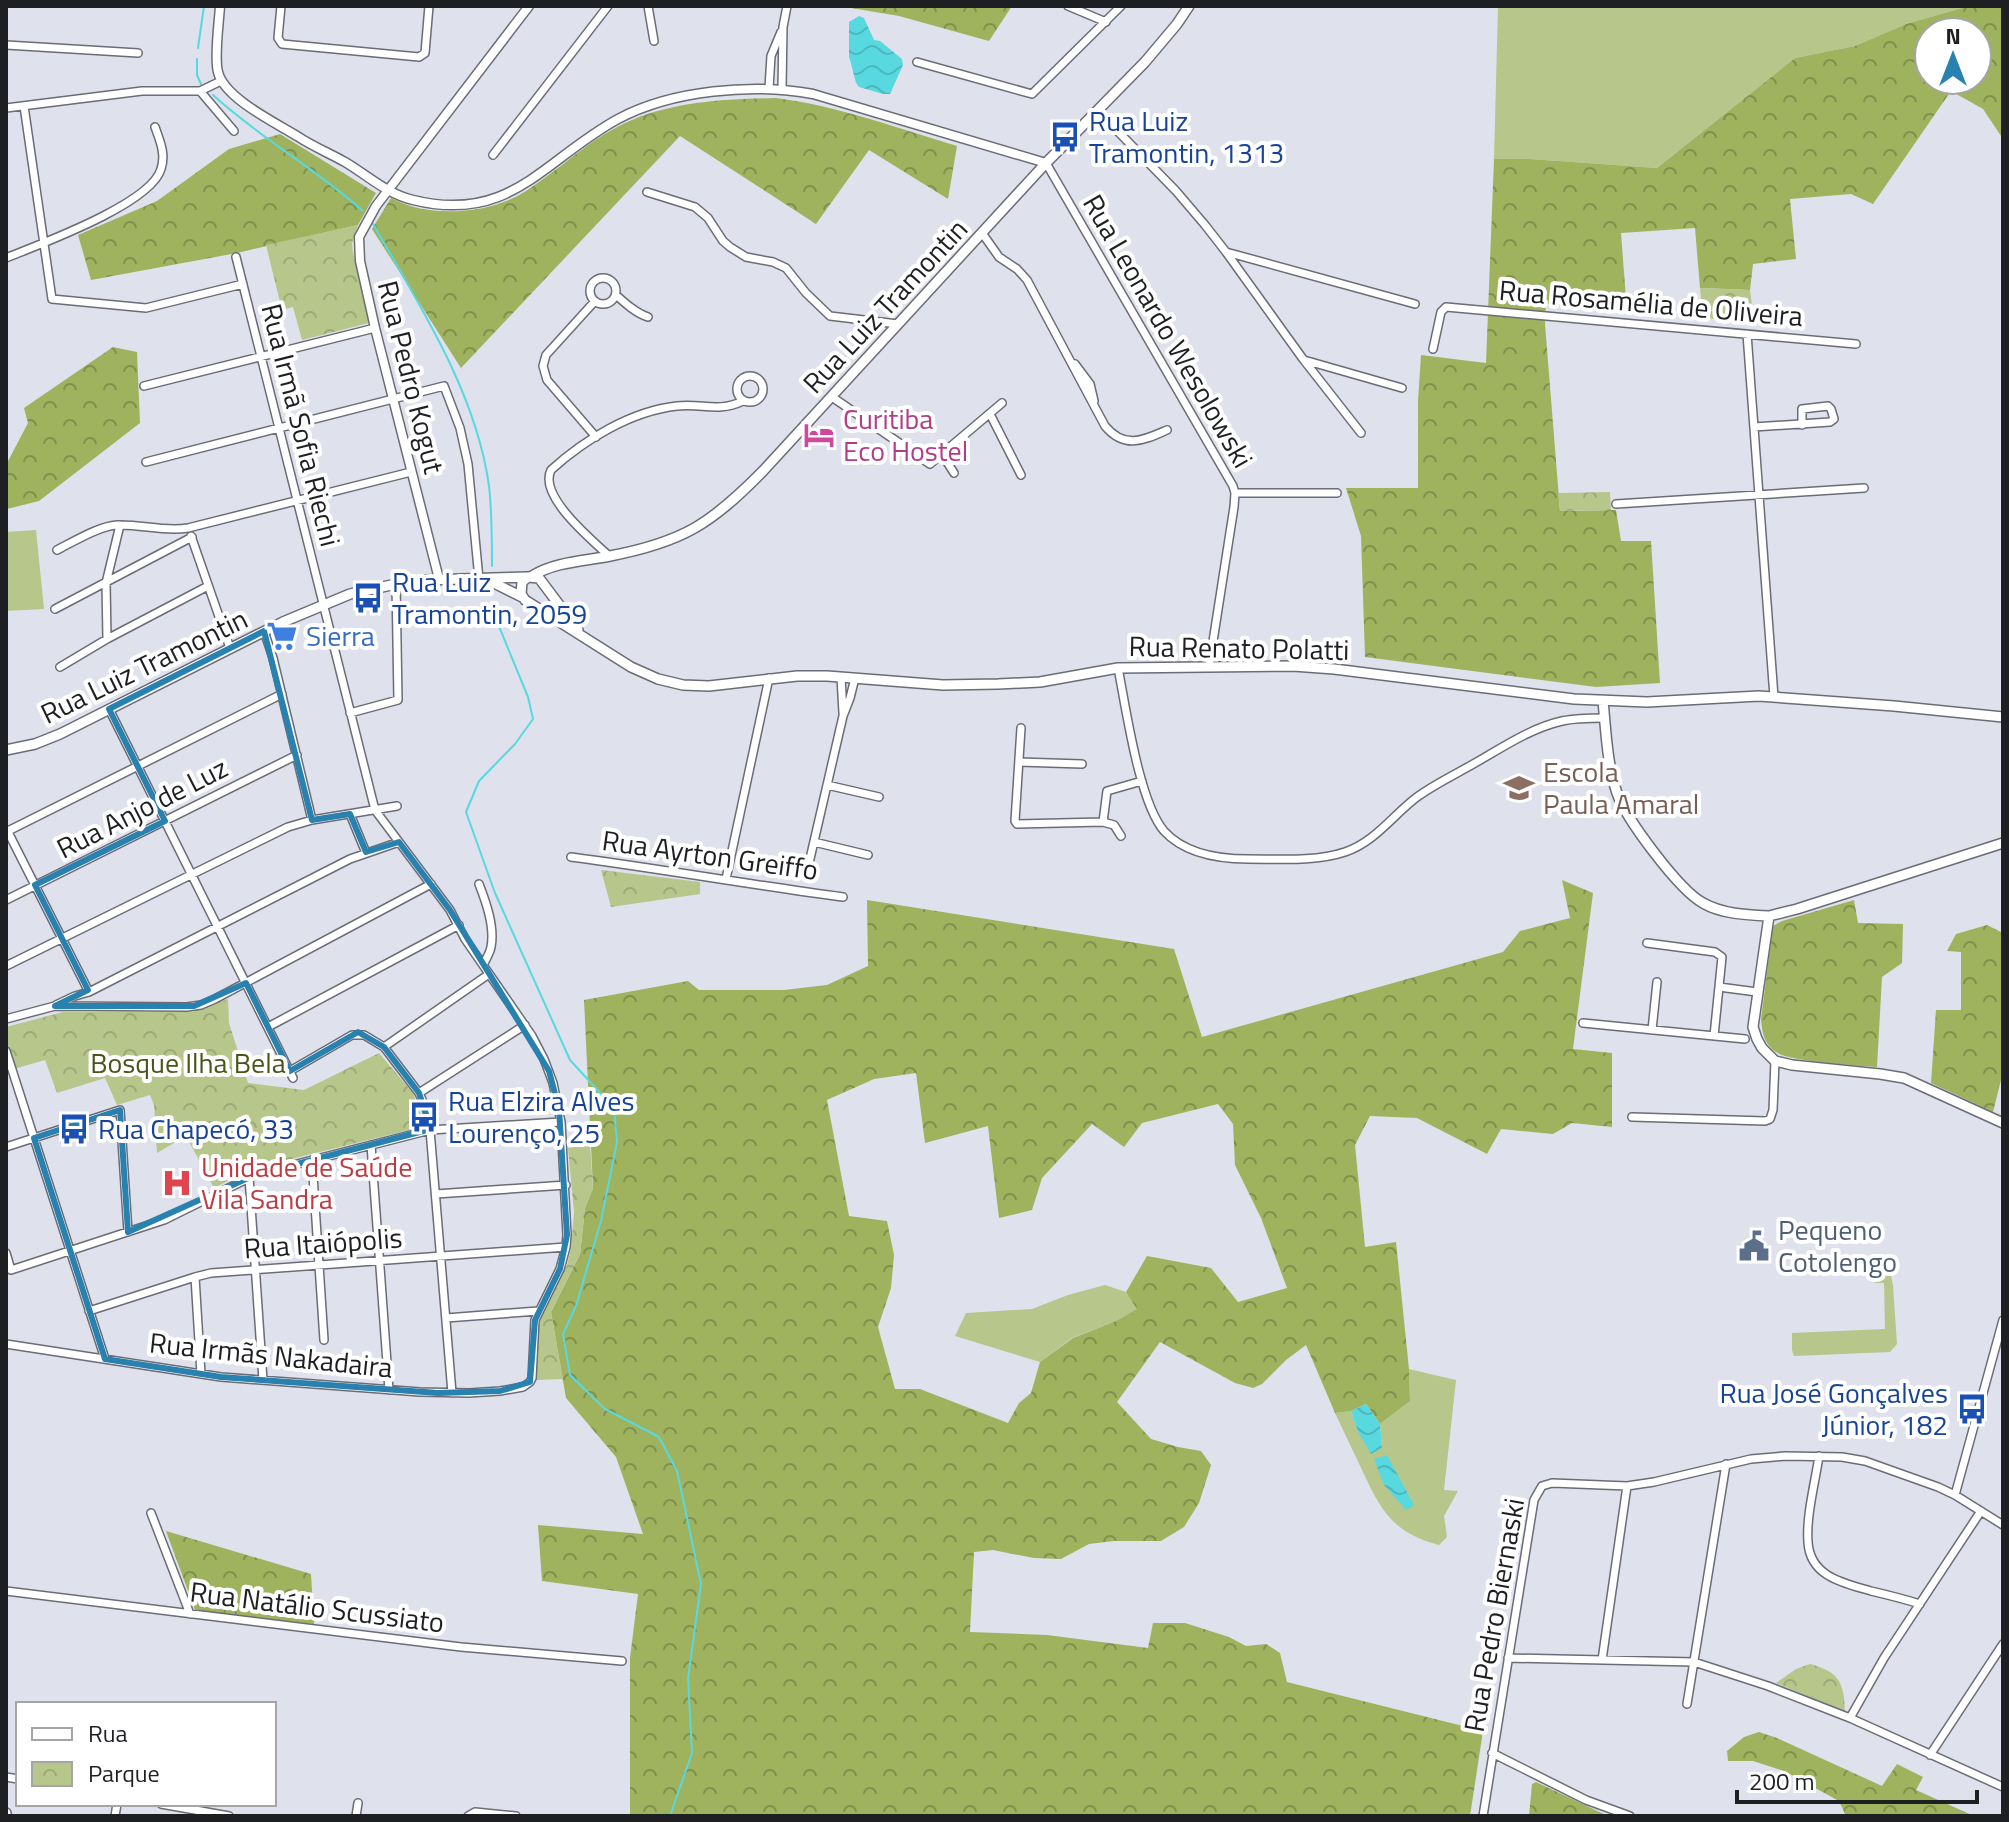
<svg xmlns="http://www.w3.org/2000/svg" width="2009" height="1822" font-family="'Titillium Web',sans-serif">
<style>
.grass{fill:#b7c68a}
.forest{fill:url(#forest-crowns);fill-rule:evenodd}
.park{fill:url(#park-crowns)}
.water{fill:url(#water-waves)}
.lines{fill:none;stroke-linecap:round;stroke-linejoin:round}
.stream{stroke:#58d8df;stroke-width:2}
.minor-casing{stroke:#6a6c76;stroke-width:10}
.tertiary-casing{stroke:#6a6c76;stroke-width:11}
.secondary-casing{stroke:#6a6c76;stroke-width:12}
.minor{stroke:#fff;stroke-width:7}
.tertiary{stroke:#fff;stroke-width:8}
.secondary{stroke:#fff;stroke-width:9}
.marked{fill:none;stroke:#2981b0;stroke-width:6;stroke-linejoin:round}
.labels{text-anchor:middle;stroke-width:8;stroke-linejoin:round;paint-order:stroke}
.transit-label{font-size:28px;fill:#164399;stroke:#fff;text-anchor:start}
.street-label{font-size:28px;fill:#1e1f23;stroke:#fff}
.hotel-label{font-size:28px;fill:#b23c85;stroke:#fff;text-anchor:start}
.shop-label{font-size:28px;fill:#366cbe;stroke:#fff;text-anchor:start}
.education-label{font-size:28px;fill:#785e54;stroke:#fff;text-anchor:start}
.park-label{font-size:28px;fill:#495518;stroke:#fff}
.health-label{font-size:28px;fill:#be3a42;stroke:#fff;text-anchor:start}
.service-label{font-size:28px;fill:#4e5e75;stroke:#fff;text-anchor:start}
</style>
<defs>
<pattern id="forest-crowns" width="20" height="18" patternUnits="userSpaceOnUse" patternTransform="scale(2)"><rect width="20" height="18" fill="#9fb25e"/><path d="M2 6a3 3 0 1 1 6 0M12 15a3 3 0 1 1 6 0" fill="none" stroke="#81904d"/></pattern>
<pattern id="park-crowns" width="20" height="18" patternUnits="userSpaceOnUse" patternTransform="scale(2)"><rect width="20" height="18" fill="#b7c68a"/><path d="M2 6a3 3 0 1 1 6 0M12 15a3 3 0 1 1 6 0" fill="none" stroke="#9daa77"/></pattern>
<pattern id="water-waves" width="16" height="10" patternUnits="userSpaceOnUse" patternTransform="scale(2)"><rect width="16" height="10" fill="#58d8df"/><path d="M0 5q4-4 8 0t8 0" fill="none" stroke="#4cb9bf"/></pattern>
</defs>
<rect width="100%" height="100%" fill="#dfe1ed"/>
<path class="grass" d="M 1555,6 L 1969,6 L 1906,24 L 1855,46 L 1795,58 L 1657,168 L 1530,159 L 1494,159 L 1498,7 L 1551,8 Z
M 36,530 L 44,609 L 6,611 L 6,532 Z
M 1886,1275 L 1891,1275 L 1893,1286 L 1897,1344 L 1890,1352 L 1794,1356 L 1792,1350 L 1792,1333 L 1885,1329 L 1884,1283 L 1875,1283 L 1874,1276 Z
M 1105,1285 L 1126,1292 L 1138,1309 L 1116,1321 L 1072,1338 L 1040,1362 L 955,1336 L 966,1313 L 1032,1309 L 1068,1295 Z
M 1409,1369 L 1456,1380 L 1444,1490 L 1458,1491 L 1444,1516 L 1447,1537 L 1439,1545 C 1393,1533 1381,1511 1362,1470 C 1353,1451 1344,1432 1335,1413 L 1351,1411 L 1358,1432 L 1382,1448 L 1380,1424 L 1410,1401 Z"/>
<path class="forest" d="M 839,6 L 1012,6 L 989,41 L 899,16 Z
M 1969,6 L 2003,6 L 2003,139 L 1983,109 L 1951,91 L 1873,204 L 1851,194 L 1790,199 L 1796,259 L 1753,264 L 1750,290 L 1700,288 L 1695,228 L 1621,233 L 1627,312 L 1546,304 L 1545,324 L 1560,511 L 1616,510 L 1621,541 L 1651,541 L 1660,683 L 1596,687 L 1365,657 L 1361,536 L 1346,488 L 1418,488 L 1418,401 L 1421,355 L 1486,363 L 1494,159 L 1530,159 L 1657,168 L 1795,58 L 1855,46 L 1906,24 ZM 1929,32 L 1977,32 L 1977,80 L 1929,80 Z
M 776,98 C 838,106 897,128 957,146 L 948,199 L 869,150 L 816,224 L 680,136 L 461,368 L 372,229 L 391,198 C 398,201 406,205 414,207 C 449,216 495,211 526,191 C 562,168 591,137 632,120 C 677,101 727,99 776,98 Z
M 280,134 L 376,193 L 358,225 L 237,253 L 91,280 L 78,235 L 157,201 L 229,149 Z
M 113,347 L 137,352 L 140,423 L 39,501 L 7,509 L 6,465 L 28,423 L 24,408 Z
M 1562,880 L 1593,893 L 1573,1049 L 1612,1053 L 1612,1127 L 1572,1123 L 1553,1134 L 1501,1129 L 1487,1154 L 1417,1118 L 1370,1116 L 1355,1145 L 1365,1247 L 1396,1242 L 1409,1369 L 1410,1401 L 1380,1424 L 1366,1404 L 1351,1411 L 1335,1413 L 1306,1345 L 1286,1360 L 1262,1384 L 1253,1388 L 1235,1383 L 1160,1342 L 1117,1402 L 1151,1439 L 1178,1447 L 1201,1451 L 1211,1465 L 1199,1503 L 1184,1527 L 1161,1541 L 1114,1541 L 1089,1544 L 1061,1559 L 1034,1558 L 993,1550 L 974,1552 L 970,1632 L 1047,1635 L 1148,1648 L 1153,1623 L 1185,1623 L 1229,1637 L 1246,1646 L 1266,1644 L 1280,1653 L 1287,1682 L 1483,1731 L 1470,1816 L 630,1816 L 630,1658 L 638,1594 L 542,1581 L 538,1525 L 643,1534 L 616,1457 L 566,1398 L 551,1312 L 580,1254 L 585,1208 L 593,1188 L 584,1000 L 688,981 L 699,990 L 784,990 L 827,985 L 868,966 L 867,900 L 1174,949 L 1202,1037 L 1503,952 L 1520,931 L 1570,918 ZM 916,1073 L 925,1143 L 988,1126 L 999,1218 L 1032,1210 L 1042,1178 L 1092,1124 L 1124,1147 L 1142,1123 L 1218,1104 L 1233,1124 L 1235,1165 L 1261,1218 L 1287,1288 L 1238,1302 L 1211,1268 L 1147,1256 L 1126,1292 L 1137,1309 L 1116,1321 L 1073,1338 L 1040,1362 L 1031,1393 L 1019,1403 L 1008,1423 L 920,1389 L 895,1389 L 878,1327 L 891,1288 L 894,1255 L 887,1221 L 849,1216 L 827,1100 L 874,1079 Z
M 1854,900 L 1858,923 L 1903,924 L 1902,963 L 1882,977 L 1877,1067 C 1856,1065 1791,1062 1776,1052 C 1764,1044 1762,1032 1761,1019 L 1773,926 L 1782,921 Z
M 1987,925 L 2003,933 L 2003,1072 L 1993,1112 L 1931,1083 L 1936,1010 L 1961,1010 L 1961,952 L 1947,951 L 1956,934 Z
M 166,1531 L 311,1574 L 314,1624 L 195,1610 Z
M 1759,1732 L 1777,1738 L 1882,1786 L 1897,1764 L 1923,1777 L 1916,1790 L 1974,1816 L 1846,1816 L 1839,1801 L 1784,1771 L 1753,1761 L 1728,1761 L 1727,1751 L 1744,1737 Z
M 1536,1782 L 1608,1816 L 1529,1816 L 1532,1784 Z"/>
<path class="park" d="M 358,225 L 352,243 L 353,252 L 369,323 L 302,340 L 293,307 L 282,310 L 266,245 Z
M 1700,288 L 1750,290 L 1754,322 L 1703,318 Z
M 1610,492 L 1611,510 L 1560,511 L 1558,493 Z
M 601,870 L 700,882 L 700,894 L 611,907 Z
M 228,999 L 229,1023 L 248,1083 L 304,1090 L 379,1053 L 413,1093 L 425,1126 L 251,1169 L 214,1188 L 186,1136 L 157,1153 L 154,1105 L 150,1095 L 117,1105 L 105,1078 L 57,1093 L 45,1060 L 14,1069 L 6,1037 L 6,1027 L 63,1012 L 192,1012 Z
M 590,1145 L 593,1188 L 585,1208 L 580,1254 L 551,1312 L 563,1379 L 536,1380 L 539,1322 L 567,1265 L 571,1248 L 574,1212 L 568,1148 Z
M 1810,1664 C 1840,1672 1844,1683 1845,1712 L 1776,1683 L 1796,1669 Z"/>
<path class="water" d="M 859,16 L 864,18 L 874,40 L 880,41 L 902,59 L 903,65 L 890,94 L 883,94 L 859,87 L 856,83 L 849,56 L 849,22 Z
M 1366,1404 L 1380,1424 L 1382,1448 L 1371,1454 L 1358,1432 L 1351,1411 Z
M 1387,1455 L 1414,1505 L 1406,1510 L 1384,1485 L 1374,1459 Z"/>
<g class="lines">
<path class="stream" d="M 198,48 L 204,6
M 197,59 L 197,75 L 201,84
M 213,95 C 260,138 316,169 363,211
M 372,222 C 418,303 476,391 489,486 C 492,512 492,539 492,566
M 491,607 L 528,697 L 533,719 L 515,744 L 479,781 L 466,812 L 495,893 L 570,1060 L 614,1108 L 617,1142 L 601,1221 L 576,1306 L 563,1334 L 570,1375 L 605,1409 L 659,1437 L 677,1471 L 701,1584 L 688,1678 L 692,1753 L 670,1816"/>
<g class="minor-casing">
<path id="minor" d="M 281,6 L 278,38 L 282,44 L 419,57 L 425,53 L 429,6
M 648,6 L 654,41
M 1068,6 L 1106,22
M 6,45 L 138,53
M 917,62 L 1032,94 L 1121,6
M 769,88 L 771,56 L 781,32
M 782,89 L 783,27 L 787,6
M 200,91 L 234,131
M 24,106 L 52,299 L 146,308 L 243,284
M 6,108 L 142,91 L 200,91 L 221,81
M 1098,111 L 1176,191 L 1205,225 L 1226,252 L 1303,359 L 1361,433
M 493,155 L 608,6
M 1046,163 L 1233,486 L 1235,493 L 1234,507 L 1209,667
M 647,192 L 695,207 L 708,218 L 723,241 L 730,247 L 746,257 L 773,262 L 786,268 L 806,293 L 830,316 L 898,324
M 982,233 L 999,257 L 1017,269 L 1027,280 L 1105,426 C 1125,450 1144,440 1167,430
M 1226,252 L 1415,304
M 6,258 C 40,244 151,204 161,169 C 166,154 160,141 155,127
M590 291a13 13 0 1 1 26 0a13 13 0 1 1-26 0Z
M 616,295 C 626,304 636,313 648,317
M 595,301 L 546,355 L 543,366 L 547,380 L 596,437
M 1747,334 L 1774,697
M 1433,349 L 1441,312 L 1446,307 L 1856,344
M 1304,360 L 1402,388
M 1075,364 L 1090,384 L 1094,401
M737 389a13 13 0 1 1 26 0a13 13 0 1 1-26 0Z
M 144,386 L 375,328
M 832,397 L 930,464 L 1002,403
M 990,414 L 1021,475
M 1754,427 L 1830,422 L 1834,419 L 1831,409 L 1828,406 L 1802,409 L 1802,425
M 942,454 L 954,473
M 146,462 L 444,386 L 460,428 L 468,464 L 479,579
M 1235,493 L 1337,493
M 1616,504 L 1864,488
M 191,536 L 230,648
M 57,550 C 73,542 99,526 117,525 C 141,524 164,532 188,528 L 411,472
M 609,556 C 592,540 538,496 551,470 C 584,440 631,411 677,406 C 703,403 717,413 743,401
M 55,609 L 192,537
M 264,631 L 273,658 L 312,820
M 107,639 L 106,583 L 120,525
M 60,667 L 107,639 L 208,586
M 1118,668 C 1126,708 1139,802 1164,831 C 1185,854 1218,859 1248,859 C 1279,859 1315,862 1345,852 C 1375,842 1393,815 1417,797 C 1435,784 1456,774 1475,763 C 1503,747 1531,728 1562,721 C 1576,718 1590,718 1605,718
M 841,677 L 843,713
M 109,709 L 293,1078
M 350,713 L 398,700 L 396,584
M 1021,728 L 1015,821 L 1017,824 L 1103,822 L 1107,791 L 1142,781
M 1019,762 L 1082,764
M 827,785 L 879,797
M 350,814 L 366,853
M 1103,822 L 1114,825 L 1121,836
M 7,830 L 89,992
M 6,832 L 282,694
M 814,842 L 868,855
M 571,857 C 662,869 752,885 843,897
M 809,863 L 843,716 L 850,698 L 855,678
M 726,879 L 769,678
M 479,884 C 486,902 495,927 491,947 C 490,953 486,959 483,965
M 6,900 L 297,755
M 1647,943 L 1715,952 L 1722,957 L 1714,1036
M 6,966 L 288,827 L 312,820 L 397,806
M 1719,987 L 1757,992
M 56,1005 L 75,996 L 89,992 L 350,859 L 399,842
M 6,1019 L 55,1006 L 187,1007 L 201,1005 L 215,999 L 431,884
M 1583,1023 L 1745,1039
M 268,1027 L 459,925
M 1652,1030 L 1657,982
M 384,1047 L 489,974
M 6,1051 L 105,1359
M 290,1071 L 352,1035 L 364,1035 L 384,1047 L 419,1093 L 428,1113 L 430,1130 L 452,1393
M 419,1093 L 525,1025
M 1632,1117 L 1765,1121 L 1770,1119 L 1773,1110 L 1775,1061
M 371,1145 L 389,1390
M 6,1147 L 120,1110 L 128,1232
M 312,1160 L 324,1340
M 249,1177 L 263,1380
M 436,1194 L 566,1185
M 6,1253 L 11,1270 L 164,1220 L 255,1175 L 430,1130 L 561,1122
M 195,1277 L 201,1374
M 89,1311 L 195,1277 L 211,1273 L 566,1247
M 446,1318 L 538,1311
M 6,1344 L 221,1377 L 420,1392 L 469,1393 L 500,1391 L 523,1387 L 530,1382 L 532,1378 L 535,1320 L 560,1269 L 566,1247 L 567,1235 L 561,1122 L 553,1083 L 544,1059 L 532,1036 L 465,939 L 450,910 L 375,810 L 236,257
M 1819,1456 C 1815,1483 1806,1516 1808,1542 C 1810,1577 1844,1583 1871,1591 C 1888,1595 1904,1599 1920,1604
M 1955,1495 L 2003,1320
M 151,1513 L 190,1614
M 6,1591 L 461,1647 L 622,1661
M 1508,1658 L 1694,1662 L 1768,1686 L 1850,1718 L 2003,1787
M 1602,1660 L 1627,1486
M 1687,1704 L 1726,1464
M 1850,1718 L 1884,1658 L 1981,1511
M 1492,1753 L 1586,1800 L 1630,1816
M 1930,1755 L 2003,1644
M 6,1777 L 18,1779
M 161,1804 L 229,1816
M 115,1816 L 117,1804
M 356,1816 L 358,1803
M 468,1816 L 475,1812 L 516,1816
M 1483,1816 L 1534,1500 L 1542,1486 L 1552,1483 L 1627,1486 L 1654,1482 L 1751,1459 L 1785,1456 L 1842,1457 L 1865,1461 L 1938,1487 L 1955,1495 L 2003,1525"/>
</g>
<g class="tertiary-casing">
<path id="tertiary" d="M 220,6 C 219,23 214,57 218,72 C 224,98 276,123 297,136 C 312,146 329,153 345,162 C 367,175 387,194 413,200 C 511,224 543,160 618,119 C 672,90 753,83 813,94 L 1046,163
M 439,579 L 375,328 L 360,261 L 359,237 L 376,206 L 529,6"/>
</g>
<g class="secondary-casing">
<path id="secondary" d="M 532,576 C 554,562 584,561 610,556 C 683,542 711,524 763,471 L 1046,163 L 1145,62 L 1177,24 L 1189,6
M 488,580 L 522,597
M 525,600 L 631,667 L 658,679 L 683,685 L 709,686 L 797,676 L 827,676 L 943,685 L 998,684 L 1040,682 L 1118,668 L 1293,666 L 1334,669 L 1574,699 L 1647,702 L 1759,696 L 1894,706 L 2003,717
M 525,600 L 521,594 L 522,582 L 528,577 L 539,578 L 578,630
M 1603,701 C 1606,731 1607,764 1617,793 C 1626,819 1679,890 1703,903 C 1722,914 1747,915 1769,916 L 1753,1027 L 1757,1039 L 1762,1048 L 1775,1061 L 1792,1065 L 1880,1074 L 1904,1078 L 2003,1123
M 6,750 L 35,744 L 60,734 L 283,622 L 350,594 L 396,584 L 427,580 L 528,577
M 1769,916 L 1797,909 L 2003,843
M 6,1813 L 6,1816"/>
</g>
<use href="#minor" class="minor"/>
<use href="#tertiary" class="tertiary"/>
<use href="#secondary" class="secondary"/>
</g>
<path class="marked" d="M 264,631 L 312,820 L 350,814 L 366,852 L 399,842 L 450,910 L 549,1071 L 559,1109 L 567,1235 L 560,1269 L 535,1320 L 530,1382 L 500,1391 L 438,1393 L 221,1377 L 105,1359 L 34,1138 L 120,1110 L 128,1232 L 255,1175 L 431,1129 L 419,1093 L 384,1047 L 358,1032 L 290,1071 L 246,983 L 194,1006 L 55,1006 L 88,990 L 35,885 L 165,821 L 109,709 Z"/>
<defs>
<g id="bus-bare" transform="scale(2.4)"><path d="M-5-6H5V4H4V6H2V4H-2V6H-4V4H-5ZM-3.5-4V0h7V-4ZM-3.5 1.2v1.5H-2V1.2ZM2 1.2v1.5H3.5V1.2Z" fill="#1a4fb4" stroke="#fff" stroke-width="2.5" paint-order="stroke"/></g>
<g id="hotel-bare" transform="scale(2.4)"><path d="M-6-4.5h1.5V1H6V5H4.5V3h-9V5H-6ZM-4 0a1.8 1.8 0 1 1 3.6 0ZM.5 0V-2.5h3Q6-2.5 6 0Z" fill="#d1479c" stroke="#fff" stroke-width="2.5" paint-order="stroke"/></g>
<g id="supermarket-bare" transform="scale(2.4)"><path d="M-6-5.5h2.5l.6 2H6L4.5 2H-2.5L-4.4-4H-6ZM-1.5 3.2a1.3 1.3 0 1 0 .1 0ZM3 3.2a1.3 1.3 0 1 0 .1 0Z" fill="#3f7fe0" stroke="#fff" stroke-width="2.5" paint-order="stroke"/></g>
<g id="school-bare" transform="scale(2.4)"><path d="M0-5L7-2L0 1L-7-2ZM-4 1L0 2.5L4 1V4Q0 6-4 4Z" fill="#8d6e63" stroke="#fff" stroke-width="2.5" paint-order="stroke"/></g>
<g id="hospital-bare" transform="scale(2.4)"><path d="M-5-5h3v3.5h4V-5h3V5h-3V1.5h-4V5h-3Z" fill="#e0444e" stroke="#fff" stroke-width="2.5" paint-order="stroke"/></g>
<g id="civic-bare" transform="scale(2.4)"><path d="M-.6-6.5H3V-4.5H.6V-3L4-1V1h2V6H-6V1h2V-1L-.6-3ZM-1.2 2.5V6h2.4V2.5Z" fill="#5c6f8a" stroke="#fff" stroke-width="2.5" paint-order="stroke"/></g>
</defs>
<g fill-rule="evenodd">
<use href="#bus-bare" x="1065" y="137"/>
<use href="#hotel-bare" x="819" y="435"/>
<use href="#bus-bare" x="368" y="598"/>
<use href="#supermarket-bare" x="282" y="636"/>
<use href="#school-bare" x="1519" y="788"/>
<use href="#bus-bare" x="424" y="1117"/>
<use href="#bus-bare" x="74" y="1129"/>
<use href="#hospital-bare" x="177" y="1183"/>
<use href="#civic-bare" x="1754" y="1246"/>
<use href="#bus-bare" x="1972" y="1409"/>
</g>
<g class="labels">
<g class="transit-label">
<text x="1089" y="131">Rua Luiz<tspan x="1089" dy="32">Tramontin, 1313</tspan></text>
<text x="392" y="592">Rua Luiz<tspan x="392" dy="32">Tramontin, 2059</tspan></text>
<text x="448" y="1111">Rua Elzira Alves<tspan x="448" dy="32">Lourenço, 25</tspan></text>
<text x="98" y="1139">Rua Chapecó, 33</text>
<text x="1948" y="1403" text-anchor="end">Rua José Gonçalves<tspan x="1948" dy="32">Júnior, 182</tspan></text>
</g>
<g class="street-label">
<text transform="translate(1651 303) rotate(5)" y="10">Rua Rosamélia de Oliveira</text>
<text transform="translate(885 306) rotate(-47)" y="10">Rua Luiz Tramontin</text>
<text transform="translate(1168 331) rotate(60)" y="10">Rua Leonardo Wesolowski</text>
<text transform="translate(411 377) rotate(76)" y="10">Rua Pedro Kogut</text>
<text transform="translate(301 425) rotate(76)" y="10">Rua Irmã Sofia Riechi</text>
<text transform="translate(1239 648) rotate(1)" y="10">Rua Renato Polatti</text>
<text transform="translate(144 666) rotate(-26)" y="10">Rua Luiz Tramontin</text>
<text transform="translate(142 808) rotate(-27)" y="10">Rua Anjo de Luz</text>
<text transform="translate(710 855) rotate(8)" y="10">Rua Ayrton Greiffo</text>
<text transform="translate(323 1243) rotate(-4)" y="10">Rua Itaiópolis</text>
<text transform="translate(271 1355) rotate(6)" y="10">Rua Irmãs Nakadaira</text>
<text transform="translate(317 1607) rotate(7)" y="10">Rua Natálio Scussiato</text>
<text transform="translate(1494 1615) rotate(-80)" y="10">Rua Pedro Biernaski</text>
</g>
<g class="hotel-label">
<text x="843" y="429">Curitiba<tspan x="843" dy="32">Eco Hostel</tspan></text>
</g>
<g class="shop-label">
<text x="306" y="646">Sierra</text>
</g>
<g class="education-label">
<text x="1543" y="782">Escola<tspan x="1543" dy="32">Paula Amaral</tspan></text>
</g>
<g class="park-label">
<text x="188" y="1073">Bosque Ilha Bela</text>
</g>
<g class="health-label">
<text x="201" y="1177">Unidade de Saúde<tspan x="201" dy="32">Vila Sandra</tspan></text>
</g>
<g class="service-label">
<text x="1778" y="1240">Pequeno<tspan x="1778" dy="32">Cotolengo</tspan></text>
</g>
</g>
<rect width="2009" height="1822" fill="none" stroke="#1e1f23" stroke-width="16"/>
<rect x="16" y="1702" width="260" height="104" fill="#ffffff" stroke="#a5a5a7" stroke-width="2"/>
<rect x="32" y="1728" width="40" height="12" fill="#ffffff" stroke="#a5a5a7" stroke-width="2"/>
<text x="88" y="1742" font-size="24" fill="#1e1f23">Rua</text>
<rect x="32" y="1762" width="40" height="24" fill="url(#park-crowns)" stroke="#a5a5a7" stroke-width="2"/>
<text x="88" y="1782" font-size="24" fill="#1e1f23">Parque</text>
<g transform="translate(1953 56)"><circle r="38" fill="#ffffff" stroke="#a5a5a7" stroke-width="2"/>
<path d="M0-6L14 30L0 20L-14 30Z" fill="#2981b0"/>
<text y="-12" font-size="22" font-weight="bold" text-anchor="middle" fill="#1e1f23">N</text>
</g>
<path d="M1737 1790v12h240v-12" fill="none" stroke="#1e1f23" stroke-width="4"/>
<text x="1749" y="1790" font-size="24" fill="#1e1f23" stroke="#ffffff" stroke-width="6" paint-order="stroke">200 m</text>
</svg>
